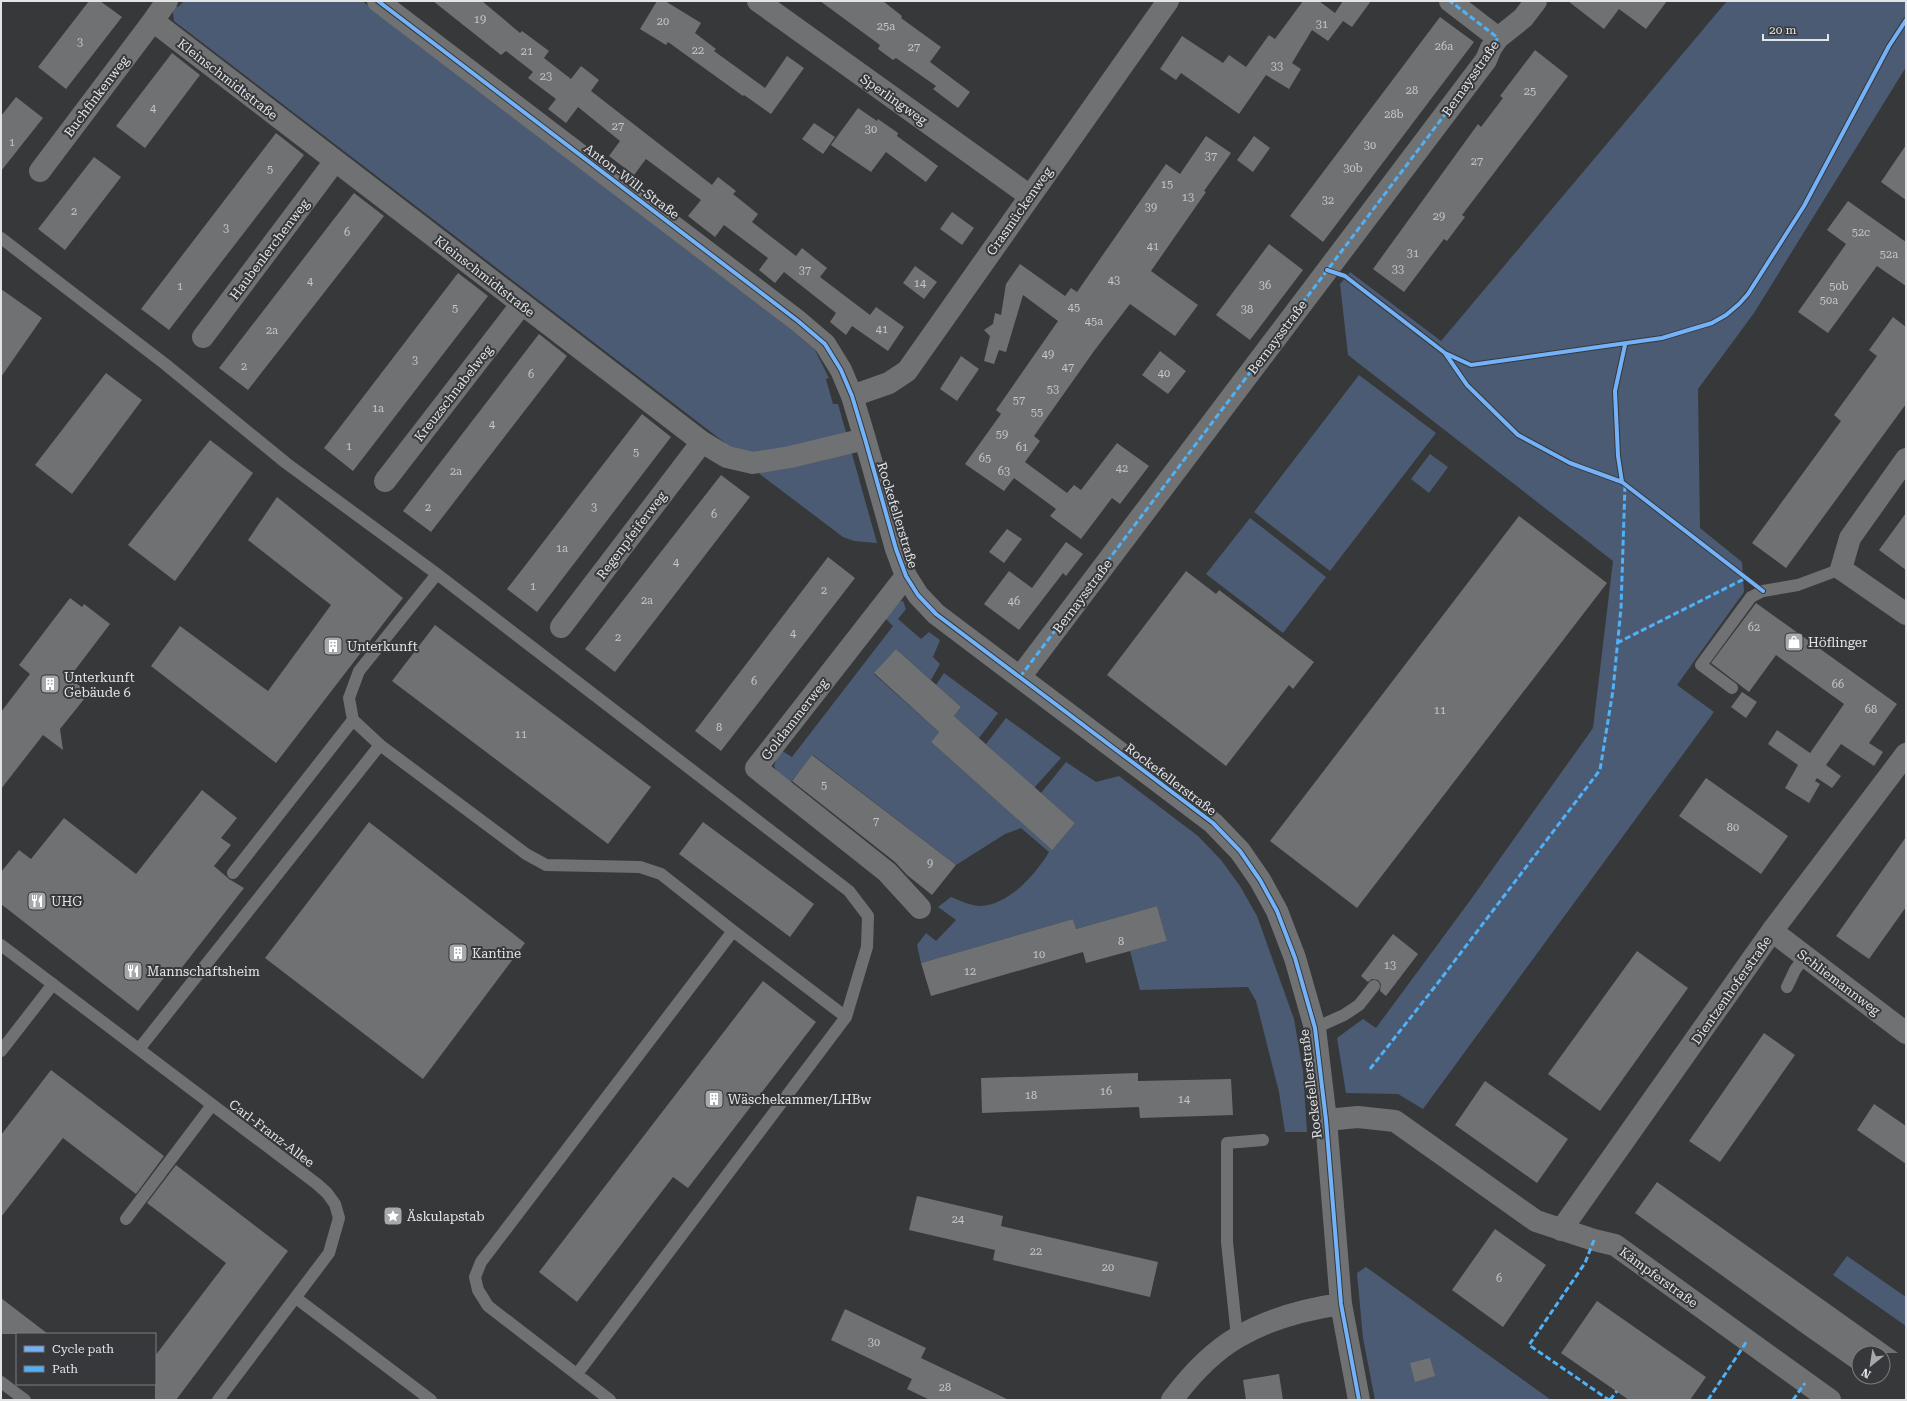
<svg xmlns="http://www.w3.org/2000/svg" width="1907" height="1401" font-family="'Roboto Serif',serif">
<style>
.green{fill:#4b5b73}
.building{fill:#707173}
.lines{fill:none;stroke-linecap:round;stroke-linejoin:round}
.lane{stroke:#707172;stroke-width:12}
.street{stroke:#707172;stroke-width:22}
.quiet{stroke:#4fb1f8;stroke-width:3;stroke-dasharray:6 3;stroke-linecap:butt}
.cycleway-casing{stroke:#36383b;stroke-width:6}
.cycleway{stroke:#73b2f8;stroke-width:4}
.labels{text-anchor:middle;stroke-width:4;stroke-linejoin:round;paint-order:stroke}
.number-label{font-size:11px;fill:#c6c7c9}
.street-label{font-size:13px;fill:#e2e4e6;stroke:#36383b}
.poi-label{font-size:13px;fill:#e2e4e6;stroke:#36383b;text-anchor:start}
</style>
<rect width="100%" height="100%" fill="#37383a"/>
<path class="green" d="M 184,1 L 362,1 L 793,331 L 815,350 L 829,378 L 826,379 L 833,404 L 838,404 L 877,543 L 854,541 L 843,537 L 761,475 L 724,442 L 174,21 L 172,5 L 178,7 Z
M 1727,1 L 1906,1 L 1906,67 L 1754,313 L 1698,389 L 1700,528 L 1742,562 L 1744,592 L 1677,685 L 1714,712 L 1423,1109 L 1398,1094 L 1346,1093 L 1337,1038 L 1363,1019 L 1376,1028 L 1469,902 L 1593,728 L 1613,561 L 1348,355 L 1340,284 L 1350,272 L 1441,341 Z
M 1359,375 L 1436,433 L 1330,571 L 1254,512 Z
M 1430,454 L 1448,467 L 1429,493 L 1411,479 Z
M 1250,518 L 1326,577 L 1283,633 L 1206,574 Z
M 903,601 L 906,609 L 898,619 L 921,639 L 929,632 L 940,640 L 933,657 L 940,664 L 931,680 L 896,649 L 874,674 L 939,732 L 931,742 L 1051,849 L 1075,823 L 1041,793 L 1066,762 L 1096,782 L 1119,776 L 1198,836 L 1221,860 L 1240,886 L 1257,916 L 1294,1019 L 1303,1071 L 1307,1132 L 1285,1132 L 1279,1092 L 1256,1001 L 1248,987 L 1140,990 L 1130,951 L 1167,941 L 1157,906 L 1076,929 L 1073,919 L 921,963 L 917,945 L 926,933 L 936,941 L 956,920 L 938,907 L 951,897 C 959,900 971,906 980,906 C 1009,905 1035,875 1049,852 L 1021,828 L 1005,834 L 956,865 L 813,755 L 789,784 L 778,774 L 774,766 L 779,749 L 792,757 L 893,626 L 884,617 L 896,602 Z
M 944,673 L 998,713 L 979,738 L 954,716 L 961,707 L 936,685 Z
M 1006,718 L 1061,758 L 1034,788 L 986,744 Z
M 1847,1256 L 1906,1297 L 1906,1326 L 1833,1275 Z
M 1366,1267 L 1551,1400 L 1375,1400 L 1363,1338 L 1357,1273 Z"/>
<path class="building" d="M 89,1 L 100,1 L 122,17 L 66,89 L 38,67 Z
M 433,1 L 482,1 L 520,33 L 522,31 L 549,51 L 544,58 L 571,79 L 581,66 L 599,80 L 591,91 L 712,185 L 718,177 L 736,191 L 733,194 L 758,214 L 752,222 L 796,256 L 802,248 L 827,268 L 820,277 L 870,315 L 876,307 L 904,327 L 888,351 L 852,326 L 846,335 L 830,322 L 836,313 L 784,272 L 775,283 L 759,270 L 768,258 L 724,225 L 715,237 L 688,216 L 701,200 L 646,159 L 634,175 L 609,156 L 620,141 L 578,107 L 566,123 L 548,109 L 556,99 L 528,78 L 533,72 L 506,51 L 501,55 Z
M 657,1 L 665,1 L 701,23 L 695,33 L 716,49 L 714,51 L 765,88 L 787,56 L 804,68 L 771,114 L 744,95 L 743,96 L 668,42 L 666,45 L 640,29 Z
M 820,1 L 883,1 L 902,16 L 901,18 L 941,47 L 930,62 L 970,92 L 958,108 L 933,89 L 936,86 L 896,58 L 893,60 L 878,49 L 880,45 Z
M 1303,1 L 1319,1 L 1335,13 L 1343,1 L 1371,1 L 1352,27 L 1343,21 L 1328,41 L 1312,30 L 1292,63 L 1301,69 L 1289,89 L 1266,75 L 1239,114 L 1181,73 L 1176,80 L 1160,69 L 1182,36 L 1223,63 L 1229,55 L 1246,67 L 1269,35 L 1275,39 Z
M 1568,1 L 1667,1 L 1646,29 L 1619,9 L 1604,29 Z
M 1440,17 L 1474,42 L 1323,242 L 1290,216 Z
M 1535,50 L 1568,76 L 1462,215 L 1465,217 L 1447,241 L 1444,239 L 1404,292 L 1373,269 L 1478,124 L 1481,127 L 1503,98 L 1500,96 Z
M 172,53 L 200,75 L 145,148 L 116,126 Z
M 16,97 L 43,118 L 1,171 L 1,116 Z
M 858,108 L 877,121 L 878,119 L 898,133 L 897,136 L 938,166 L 926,182 L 886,152 L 871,172 L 831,145 Z
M 814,123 L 835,137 L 823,154 L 802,139 Z
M 276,133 L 304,155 L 169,330 L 141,309 Z
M 1206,136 L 1231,153 L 1204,191 L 1206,192 L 1151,271 L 1198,305 L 1175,336 L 1130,304 L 1094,351 L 1034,436 L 1040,441 L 1025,462 L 1067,493 L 1074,485 L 1081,490 L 1117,443 L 1149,466 L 1120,504 L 1112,498 L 1081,539 L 1050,516 L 1056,509 L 1014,478 L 1004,491 L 965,464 L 1001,414 L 996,410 L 1058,321 L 1023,295 L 1006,352 L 999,350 L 994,364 L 984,361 L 990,336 L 984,330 L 993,324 L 995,313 L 1001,315 L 1006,284 L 1020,264 L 1065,296 L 1071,288 L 1077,292 L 1166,164 L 1180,174 Z
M 1254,136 L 1270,148 L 1253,172 L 1237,160 Z
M 1906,145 L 1906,200 L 1881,182 Z
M 94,157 L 121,177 L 65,250 L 38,229 Z
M 354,193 L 384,216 L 248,390 L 219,368 Z
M 1848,201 L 1906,242 L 1906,286 L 1877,266 L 1828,333 L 1798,312 L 1846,244 L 1827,230 Z
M 952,212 L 974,228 L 962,245 L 940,229 Z
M 1269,244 L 1303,270 L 1250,340 L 1216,315 Z
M 915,266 L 937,282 L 924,299 L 903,283 Z
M 458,273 L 488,296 L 353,471 L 324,448 Z
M 1,289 L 42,318 L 1,377 Z
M 1893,317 L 1906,327 L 1906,404 L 1786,568 L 1752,543 L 1841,421 L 1834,415 L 1877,356 L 1869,350 Z
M 539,334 L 567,356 L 431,532 L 403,511 Z
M 1160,351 L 1186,371 L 1168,394 L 1142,375 Z
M 961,356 L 979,369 L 957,401 L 940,389 Z
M 106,373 L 142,400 L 72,494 L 35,465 Z
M 642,414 L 671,437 L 537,612 L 507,589 Z
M 210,440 L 253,473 L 175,581 L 128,545 Z
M 721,475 L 750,497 L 615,672 L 585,649 Z
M 277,497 L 403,598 L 276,763 L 151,666 L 180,626 L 268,691 L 331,605 L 248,540 Z
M 1906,513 L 1906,570 L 1879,550 Z
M 1519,516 L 1607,583 L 1357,908 L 1270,841 Z
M 1007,529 L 1022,539 L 1004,563 L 989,552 Z
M 1066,542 L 1083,554 L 1066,576 L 1063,573 L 1019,630 L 984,604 L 1009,571 L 1032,588 Z
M 828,557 L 855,578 L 721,751 L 695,731 Z
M 1186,571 L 1216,594 L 1219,590 L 1314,662 L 1293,689 L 1289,685 L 1226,766 L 1107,675 Z
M 70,598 L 82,607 L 84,604 L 110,624 L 69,678 L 89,693 L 60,729 L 63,750 L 43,735 L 1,789 L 1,712 L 30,674 L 19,665 Z
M 1756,603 L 1897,704 L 1869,743 L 1883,752 L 1874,766 L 1841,744 L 1826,765 L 1841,776 L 1832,788 L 1817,778 L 1815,781 L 1820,784 L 1809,803 L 1785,788 L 1798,765 L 1768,744 L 1777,730 L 1810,753 L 1844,704 L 1776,655 L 1749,692 L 1711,663 Z
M 435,625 L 651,787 L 608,844 L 392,681 Z
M 896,649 L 961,707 L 954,716 L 1075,823 L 1052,850 L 931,742 L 939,732 L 874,673 Z
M 1742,692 L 1757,702 L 1746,718 L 1731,707 Z
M 812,755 L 956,865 L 932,895 L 907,875 L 895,862 L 792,781 Z
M 1706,778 L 1788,836 L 1761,874 L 1679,816 Z
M 202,790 L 237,818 L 221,838 L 231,845 L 214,866 L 229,879 L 244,888 L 176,975 L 170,970 L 138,1011 L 1,904 L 1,872 L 19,850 L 31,859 L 64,818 L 136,874 Z
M 369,822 L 525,943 L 423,1079 L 265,958 Z
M 703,822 L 814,904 L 790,937 L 679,854 Z
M 1906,837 L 1906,907 L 1869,959 L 1836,936 Z
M 1157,906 L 1167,941 L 1086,963 L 1083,952 L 931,996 L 921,963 L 1073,919 L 1076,929 Z
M 1393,934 L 1418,954 L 1386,996 L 1380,991 L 1381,984 L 1378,980 L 1372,979 L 1368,982 L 1361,976 Z
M 1637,951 L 1688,988 L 1600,1111 L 1548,1074 Z
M 763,981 L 816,1022 L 688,1188 L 673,1177 L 577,1302 L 539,1272 Z
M 1764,1033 L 1795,1055 L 1720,1162 L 1689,1141 Z
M 51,1070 L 164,1156 L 136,1194 L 63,1138 L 1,1217 L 1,1135 Z
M 1138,1073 L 1138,1081 L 1231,1079 L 1233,1115 L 1140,1118 L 1139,1107 L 982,1113 L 981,1078 Z
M 1485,1081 L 1568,1139 L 1537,1183 L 1455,1125 Z
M 1874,1104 L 1906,1126 L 1906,1164 L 1857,1130 Z
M 176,1165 L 288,1251 L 176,1400 L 155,1400 L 155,1356 L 226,1263 L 147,1203 Z
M 1657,1182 L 1822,1299 L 1898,1353 L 1859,1353 L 1859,1373 L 1802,1333 L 1635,1213 Z
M 917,1196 L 1003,1216 L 1001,1226 L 1158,1262 L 1150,1297 L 993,1260 L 995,1250 L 909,1230 Z
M 1495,1229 L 1546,1265 L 1503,1327 L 1452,1290 Z
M 1,1298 L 48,1334 L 1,1334 Z
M 1597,1301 L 1706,1377 L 1690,1400 L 1629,1400 L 1561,1353 Z
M 845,1309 L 926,1348 L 921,1358 L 1009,1400 L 930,1400 L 907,1389 L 912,1379 L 831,1340 Z
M 1430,1358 L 1435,1376 L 1415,1382 L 1410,1363 Z
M 1279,1374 L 1283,1400 L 1246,1400 L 1243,1380 Z"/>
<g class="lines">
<path class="lane" d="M 1,238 L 165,364 L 286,463 L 437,574 L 849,891 L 868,916 L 867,947 L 846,1017
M 437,574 L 359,671 L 349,698 L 353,720 L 380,745 L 526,854 L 546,865 L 640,867 L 661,874 L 733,931 L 846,1017 L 577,1374
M 1732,688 L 1701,665 L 1751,597 L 1763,591 L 1798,585 L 1841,569
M 233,873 L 353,720
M 1,945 L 317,1184 L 327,1193 L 335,1204 L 339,1218 L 329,1253 L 218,1400
M 1787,987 L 1795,970 L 1805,956
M 1315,1028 L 1344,1015 L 1359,1005 L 1374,986
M 139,1049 L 380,745
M 1,1051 L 53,984
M 126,1219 L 212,1105
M 296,1298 L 431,1400
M 1237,1337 L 1227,1242 L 1227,1143 L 1263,1140
M 1,1382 L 25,1400
M 610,1400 L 488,1306 L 478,1290 L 475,1277 L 481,1262 L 733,931"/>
<path class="street" d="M 167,1 L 153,21 L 702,442 L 727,457 L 753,463 L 790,457 L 865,439
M 378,1 L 798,321 L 825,344 L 841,370 L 852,396 L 865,439 L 896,549 L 906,576 L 918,595 L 936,614 L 1213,823 L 1240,851 L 1260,880 L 1277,911 L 1295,958 L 1315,1028 L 1326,1120 L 1341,1304 L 1359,1400
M 758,1 L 1030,196
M 1450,1 L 1498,38
M 40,171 L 153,21
M 203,337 L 335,161
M 852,396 L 889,383 L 907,371 L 1168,1
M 1906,459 L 1850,538 L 1841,569 L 1906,614
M 385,481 L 521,305
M 906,576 L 756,768 L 887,872 L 920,908
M 561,627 L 702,442
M 1020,677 L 1486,60 L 1491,48 L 1498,38 L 1523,18 L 1536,1
M 1772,931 L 1906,1033
M 1326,1120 L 1358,1117 L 1395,1121 L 1536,1221 L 1594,1240 L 1615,1245 L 1830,1400
M 1561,1230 L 1772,931 L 1906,754
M 1172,1400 C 1189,1377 1212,1352 1238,1337 C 1269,1319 1306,1309 1341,1304"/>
<path class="quiet" d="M 1617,643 L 1746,578
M 1020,677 L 1486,60 L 1491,48 L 1498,38 L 1450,1
M 1370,1069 L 1437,984 L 1600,770 L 1613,690 L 1621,608 L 1625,485
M 1594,1240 L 1585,1263 L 1529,1345 L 1609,1400
M 1610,1400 L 1617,1391
M 1708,1400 L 1747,1341
M 1793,1400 L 1805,1383"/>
<g class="cycleway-casing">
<path id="cycleway" d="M 378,1 L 798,321 L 825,344 L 841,370 L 852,396 L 865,439 L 896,549 L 906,576 L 918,595 L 936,614 L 1213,823 L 1240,851 L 1260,880 L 1277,911 L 1295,958 L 1315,1028 L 1326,1120 L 1341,1304 L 1359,1400
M 1327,270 L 1345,276 L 1445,353 L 1471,365 L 1662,338 L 1712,323 L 1726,315 L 1739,304 L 1748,294 L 1804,206 L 1889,46 L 1906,20
M 1445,353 L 1467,385 L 1518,435 L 1570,463 L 1622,482 L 1763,591
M 1622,482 L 1618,456 L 1615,391 L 1625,345"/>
</g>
<use href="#cycleway" class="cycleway"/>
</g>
<defs>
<g id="shop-square" transform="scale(1)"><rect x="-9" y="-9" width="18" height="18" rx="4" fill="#a6a8aa" stroke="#36383b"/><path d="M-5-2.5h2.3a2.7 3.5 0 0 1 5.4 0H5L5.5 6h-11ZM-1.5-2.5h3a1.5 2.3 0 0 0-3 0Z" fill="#fff"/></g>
<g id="building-square" transform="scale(1)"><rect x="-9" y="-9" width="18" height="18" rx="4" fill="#a6a8aa" stroke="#36383b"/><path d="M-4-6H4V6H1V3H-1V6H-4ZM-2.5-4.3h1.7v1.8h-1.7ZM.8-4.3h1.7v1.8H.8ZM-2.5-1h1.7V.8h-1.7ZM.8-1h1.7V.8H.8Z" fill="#fff"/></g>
<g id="restaurant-square" transform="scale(1)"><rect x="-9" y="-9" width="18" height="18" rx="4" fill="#a6a8aa" stroke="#36383b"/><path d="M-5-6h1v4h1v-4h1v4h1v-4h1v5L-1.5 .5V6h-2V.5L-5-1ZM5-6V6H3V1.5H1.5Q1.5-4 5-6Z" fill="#fff"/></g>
<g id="sight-square" transform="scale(1)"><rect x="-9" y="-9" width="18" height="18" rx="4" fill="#a6a8aa" stroke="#36383b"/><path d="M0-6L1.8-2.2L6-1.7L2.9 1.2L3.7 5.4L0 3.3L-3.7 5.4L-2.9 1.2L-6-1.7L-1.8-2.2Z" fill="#fff"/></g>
</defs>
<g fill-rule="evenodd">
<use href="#shop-square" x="1794" y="642"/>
<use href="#building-square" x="333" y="646"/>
<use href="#building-square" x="50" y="684"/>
<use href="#restaurant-square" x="37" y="901"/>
<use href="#building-square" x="458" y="953"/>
<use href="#restaurant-square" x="133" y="971"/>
<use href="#building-square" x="714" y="1099"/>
<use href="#sight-square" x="393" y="1216"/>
</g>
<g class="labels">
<g class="number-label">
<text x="480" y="23">19</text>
<text x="663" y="25">20</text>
<text x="1322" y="28">31</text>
<text x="886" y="30">25a</text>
<text x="80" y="46">3</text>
<text x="1444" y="50">26a</text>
<text x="914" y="51">27</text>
<text x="698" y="54">22</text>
<text x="527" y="55">21</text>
<text x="1277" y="70">33</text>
<text x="546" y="80">23</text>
<text x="1412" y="94">28</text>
<text x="1530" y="95">25</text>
<text x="153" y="112">4</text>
<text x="1394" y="118">28b</text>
<text x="618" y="130">27</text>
<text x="871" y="133">30</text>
<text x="12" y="146">1</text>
<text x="1370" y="149">30</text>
<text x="1211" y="160">37</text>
<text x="1477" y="165">27</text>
<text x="1353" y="172">30b</text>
<text x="270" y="173">5</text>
<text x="1167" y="188">15</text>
<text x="1188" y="201">13</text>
<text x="1328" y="204">32</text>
<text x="1151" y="211">39</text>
<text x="74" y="215">2</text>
<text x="1439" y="220">29</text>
<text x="226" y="232">3</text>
<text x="347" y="236">6</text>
<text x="1861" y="236">52c</text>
<text x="1153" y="250">41</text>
<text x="1413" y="257">31</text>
<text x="1889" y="258">52a</text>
<text x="1398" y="273">33</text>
<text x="805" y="274">37</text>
<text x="1114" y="284">43</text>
<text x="310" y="285">4</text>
<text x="920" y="287">14</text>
<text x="1265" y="289">36</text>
<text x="180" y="290">1</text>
<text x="1839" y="290">50b</text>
<text x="1829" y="304">50a</text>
<text x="1074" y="311">45</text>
<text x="455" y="312">5</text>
<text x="1247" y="313">38</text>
<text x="1094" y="325">45a</text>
<text x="882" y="333">41</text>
<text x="272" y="334">2a</text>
<text x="1048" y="358">49</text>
<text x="415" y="364">3</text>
<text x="244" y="370">2</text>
<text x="1068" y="371">47</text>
<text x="1164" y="377">40</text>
<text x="531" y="378">6</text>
<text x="1053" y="393">53</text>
<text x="1019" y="404">57</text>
<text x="378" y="412">1a</text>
<text x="1037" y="416">55</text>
<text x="492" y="428">4</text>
<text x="1002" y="438">59</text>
<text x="349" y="450">1</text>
<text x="1022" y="451">61</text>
<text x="636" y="456">5</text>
<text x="985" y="462">65</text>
<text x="1122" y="472">42</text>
<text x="456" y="475">2a</text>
<text x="1004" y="475">63</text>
<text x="428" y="511">2</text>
<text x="594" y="511">3</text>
<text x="714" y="518">6</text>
<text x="562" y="552">1a</text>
<text x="676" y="566">4</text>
<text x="533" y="590">1</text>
<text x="824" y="594">2</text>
<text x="647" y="604">2a</text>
<text x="1014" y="605">46</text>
<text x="1754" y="631">62</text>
<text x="793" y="637">4</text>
<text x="618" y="641">2</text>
<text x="754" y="685">6</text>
<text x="1838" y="688">66</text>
<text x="1871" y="713">68</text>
<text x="1440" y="714">11</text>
<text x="719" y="731">8</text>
<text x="521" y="738">11</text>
<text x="824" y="789">5</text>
<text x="876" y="825">7</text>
<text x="1733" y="831">80</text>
<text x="930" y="867">9</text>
<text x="1121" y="945">8</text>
<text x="1039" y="958">10</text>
<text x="1390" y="969">13</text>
<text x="970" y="975">12</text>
<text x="1106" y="1095">16</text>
<text x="1031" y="1099">18</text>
<text x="1184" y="1103">14</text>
<text x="958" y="1223">24</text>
<text x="1036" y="1255">22</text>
<text x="1108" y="1271">20</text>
<text x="1499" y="1282">6</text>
<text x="874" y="1346">30</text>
<text x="945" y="1391">28</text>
</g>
<g class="street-label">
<text transform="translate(1470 78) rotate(-55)" y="5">Bernaysstraße</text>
<text transform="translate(228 79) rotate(38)" y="5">Kleinschmidtstraße</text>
<text transform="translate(96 96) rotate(-53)" y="5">Buchfinkenweg</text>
<text transform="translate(894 99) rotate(35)" y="5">Sperlingweg</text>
<text transform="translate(632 181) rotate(37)" y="5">Anton-Will-Straße</text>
<text transform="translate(1019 211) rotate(-55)" y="5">Grasmückenweg</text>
<text transform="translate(269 249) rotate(-53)" y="5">Haubenlerchenweg</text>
<text transform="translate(485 276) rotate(38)" y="5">Kleinschmidtstraße</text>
<text transform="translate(1277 337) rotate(-53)" y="5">Bernaysstraße</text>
<text transform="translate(453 393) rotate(-52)" y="5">Kreuzschnabelweg</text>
<text transform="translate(898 515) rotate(73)" y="5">Rockefellerstraße</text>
<text transform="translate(631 535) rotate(-53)" y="5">Regenpfeiferweg</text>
<text transform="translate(1082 596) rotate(-53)" y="5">Bernaysstraße</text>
<text transform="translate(794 719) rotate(-52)" y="5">Goldammerweg</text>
<text transform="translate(1171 779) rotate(37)" y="5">Rockefellerstraße</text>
<text transform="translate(1839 982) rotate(37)" y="5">Schliemannweg</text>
<text transform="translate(1731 990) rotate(-55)" y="5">Dientzenhoferstraße</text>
<text transform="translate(1310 1084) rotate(-97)" y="5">Rockefellerstraße</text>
<text transform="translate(272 1133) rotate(37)" y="5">Carl-Franz-Allee</text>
<text transform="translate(1659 1277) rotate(36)" y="5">Kämpferstraße</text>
</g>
<g class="poi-label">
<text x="1808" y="647">Höflinger</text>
<text x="347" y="651">Unterkunft</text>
<text x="64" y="682">Unterkunft<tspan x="64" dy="15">Gebäude 6</tspan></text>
<text x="51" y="906">UHG</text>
<text x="472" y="958">Kantine</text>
<text x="147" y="976">Mannschaftsheim</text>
<text x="728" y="1104">Wäschekammer/LHBw</text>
<text x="407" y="1221">Äskulapstab</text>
</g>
</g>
<rect width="1907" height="1401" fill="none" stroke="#e2e4e6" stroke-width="4"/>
<rect x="16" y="1333" width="140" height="52" fill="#36383b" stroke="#7b7d7f"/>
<rect x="24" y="1346" width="20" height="6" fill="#73b2f8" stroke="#7b7d7f"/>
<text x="52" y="1353" font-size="12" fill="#e2e4e6">Cycle path</text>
<rect x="24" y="1366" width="20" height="6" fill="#4fb1f8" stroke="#7b7d7f"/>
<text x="52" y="1373" font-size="12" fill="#e2e4e6">Path</text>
<g transform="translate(1871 1365) rotate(210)"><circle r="19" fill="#36383b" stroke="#7b7d7f"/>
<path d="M0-3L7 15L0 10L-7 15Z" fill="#a6a8aa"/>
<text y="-6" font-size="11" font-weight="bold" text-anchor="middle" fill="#e2e4e6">N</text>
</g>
<path d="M1763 34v6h65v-6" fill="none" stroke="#e2e4e6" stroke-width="2"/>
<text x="1769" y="34" font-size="12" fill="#e2e4e6" stroke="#36383b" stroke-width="3" paint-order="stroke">20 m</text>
</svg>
